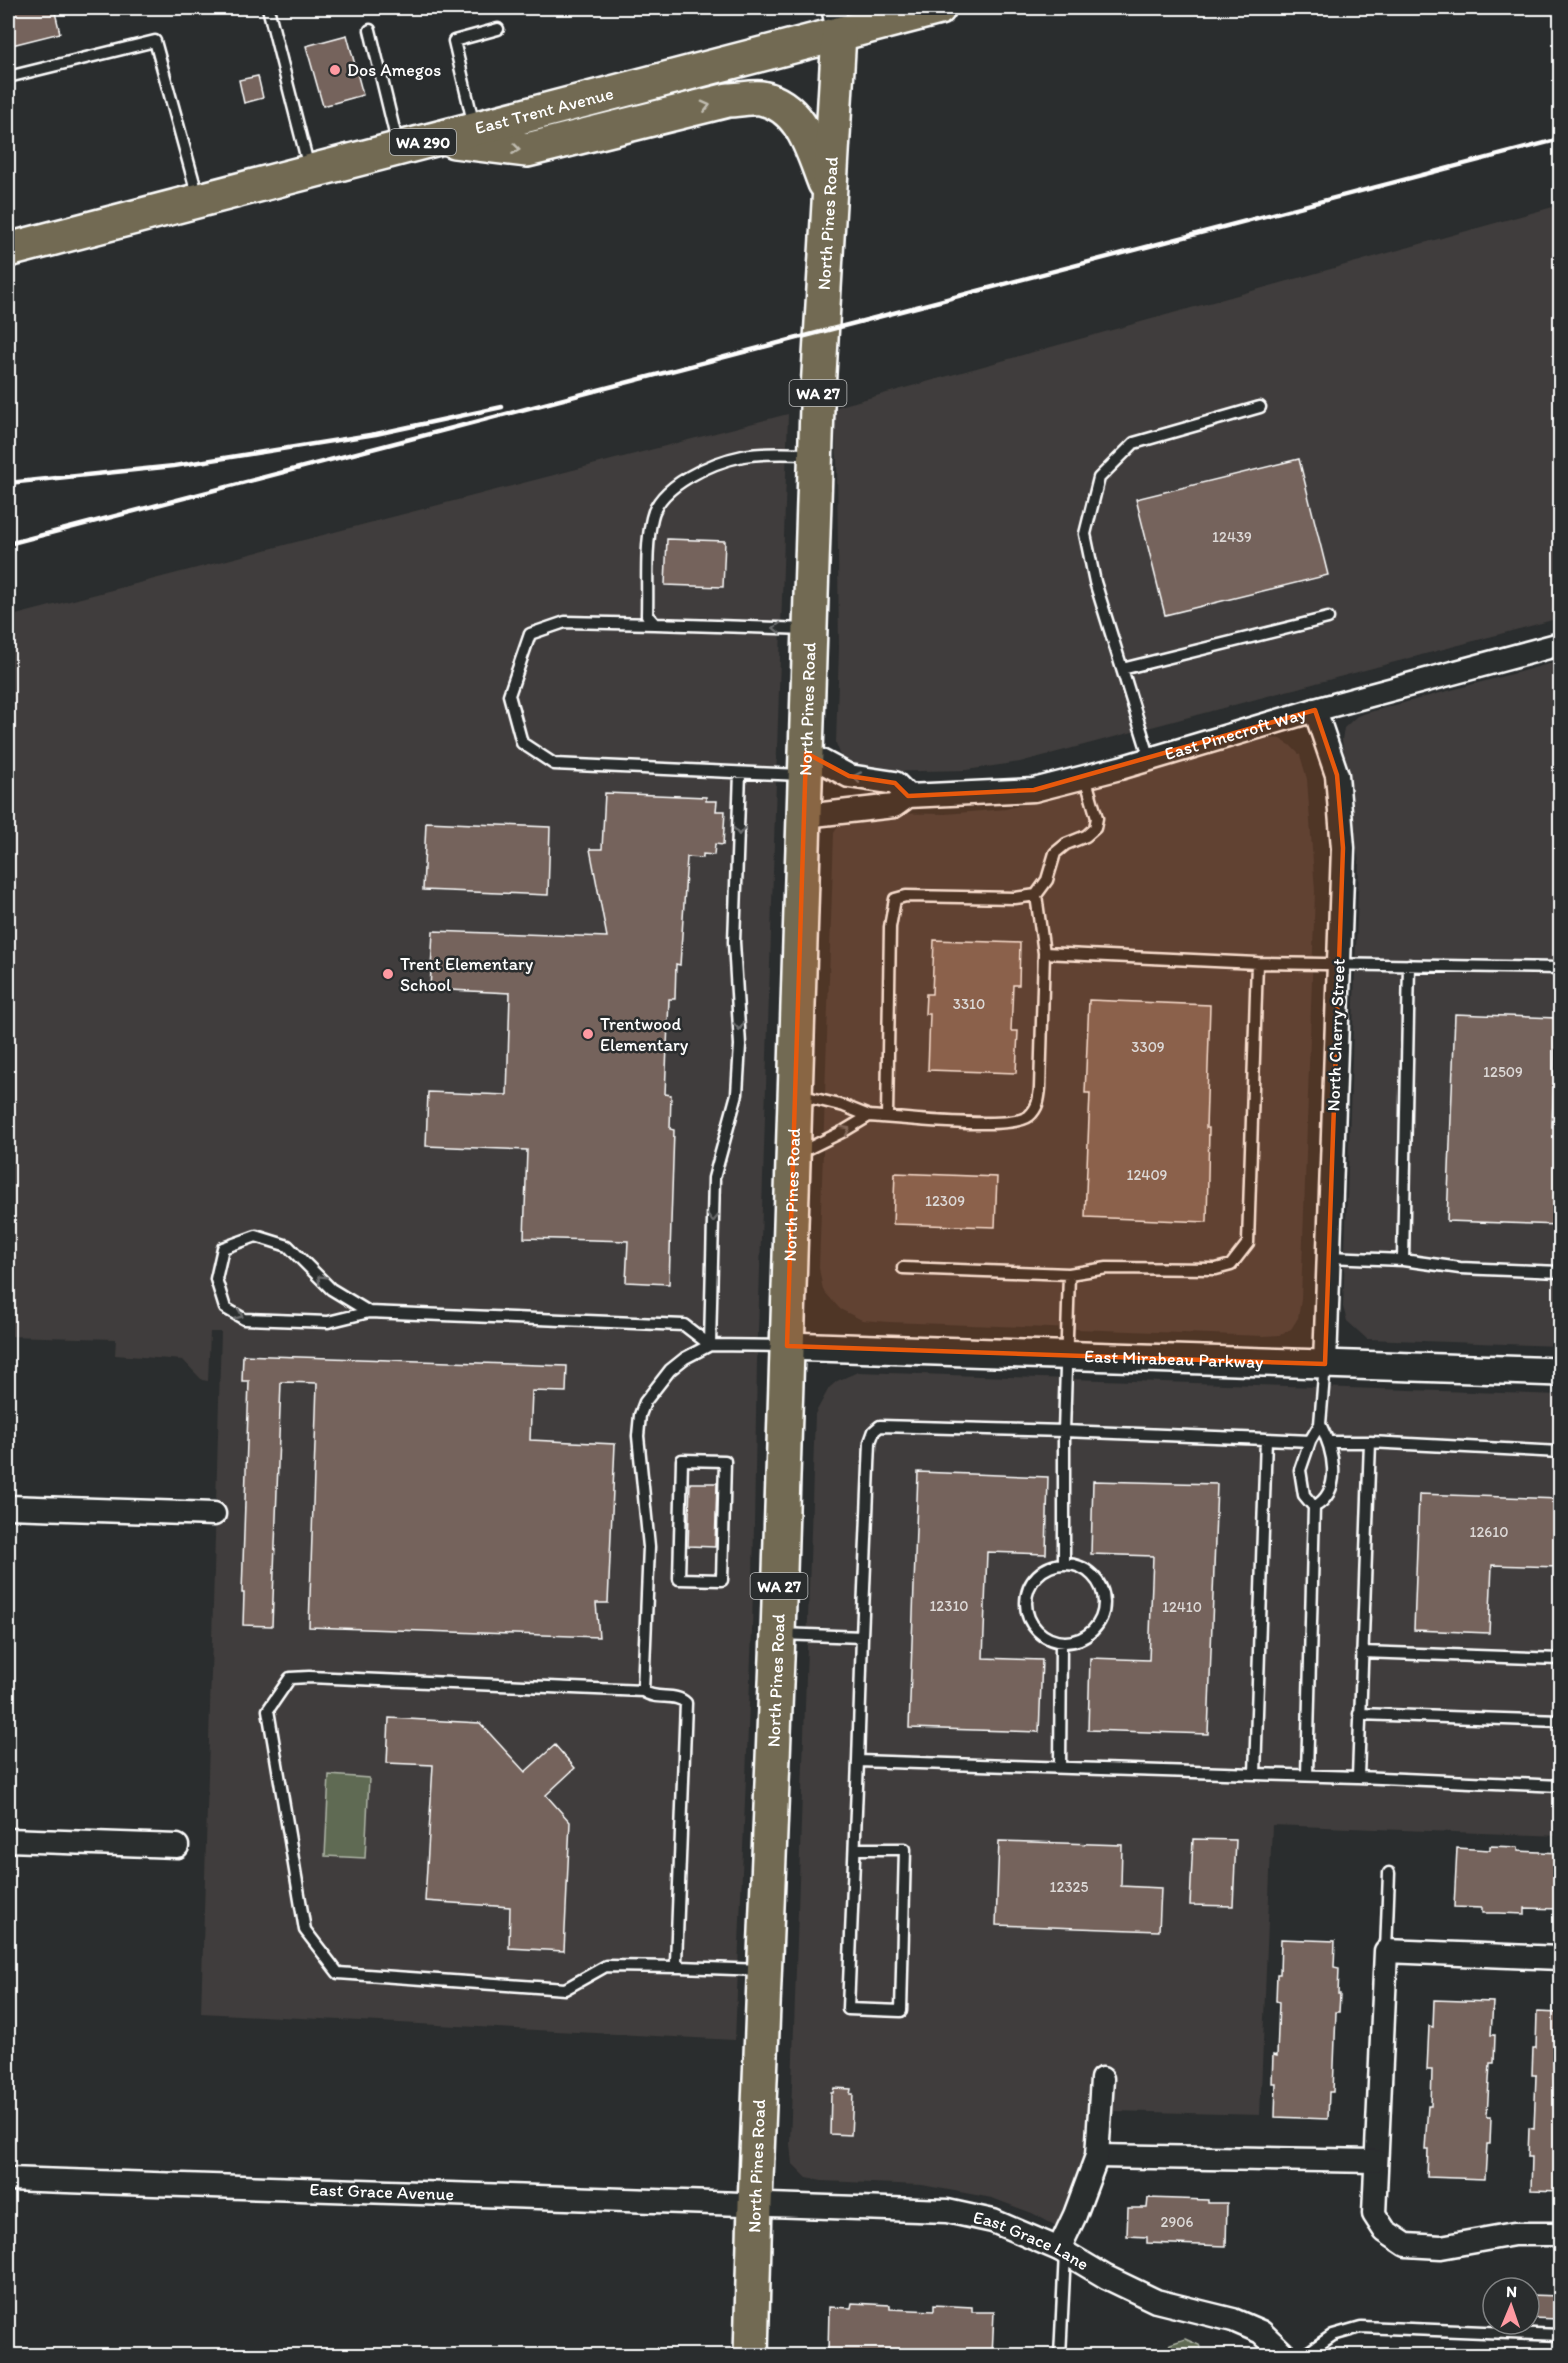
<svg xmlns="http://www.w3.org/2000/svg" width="1568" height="2363" font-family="Itim,sans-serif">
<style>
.built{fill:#403d3c}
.green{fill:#5f6b52;stroke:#afb5a8;stroke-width:1.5}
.building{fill:#74635b;stroke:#fff;stroke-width:1.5}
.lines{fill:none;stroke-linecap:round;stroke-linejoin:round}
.service-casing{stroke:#fff;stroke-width:15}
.minor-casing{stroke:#fff;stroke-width:27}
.tertiary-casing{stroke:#fff;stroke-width:32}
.primary-casing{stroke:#fff;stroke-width:38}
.service{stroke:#2a2d2e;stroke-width:10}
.minor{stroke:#2a2d2e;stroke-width:22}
.tertiary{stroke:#2a2d2e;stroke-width:27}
.primary{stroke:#726b52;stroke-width:33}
.rail{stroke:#fff;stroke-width:4.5}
.oneway{stroke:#c0bcb1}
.oneway2{stroke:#6a6c6d}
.marked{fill:#e8590c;fill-opacity:0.2;stroke:#e8590c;stroke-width:4.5;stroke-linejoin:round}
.poi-dot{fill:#ff9aa2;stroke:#2a2d2e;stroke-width:2}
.labels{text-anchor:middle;stroke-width:5;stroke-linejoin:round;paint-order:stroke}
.number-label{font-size:15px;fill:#dcd8d6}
.shield{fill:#2a2d2e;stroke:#bfc0c0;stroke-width:1.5}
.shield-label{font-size:16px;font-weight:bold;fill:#fff}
.poi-label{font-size:18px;fill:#fff;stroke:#2a2d2e;text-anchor:start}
.street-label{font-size:18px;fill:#fff;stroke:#2a2d2e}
</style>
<rect width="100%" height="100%" fill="#2a2d2e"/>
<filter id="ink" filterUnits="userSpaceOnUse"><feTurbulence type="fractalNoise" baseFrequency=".0167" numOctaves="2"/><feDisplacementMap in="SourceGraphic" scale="12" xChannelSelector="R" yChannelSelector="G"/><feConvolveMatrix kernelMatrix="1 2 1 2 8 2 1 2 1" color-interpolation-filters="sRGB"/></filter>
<g filter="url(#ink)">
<path class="built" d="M 1560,205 L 1560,618 L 1020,762 L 966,770 L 879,772 L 854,769 L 842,759 L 836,743 L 839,649 L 837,460 L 833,408 Z
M 788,414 L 757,1362 L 752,1633 L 735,2040 L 201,2013 L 221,1332 L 210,1332 L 208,1381 L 202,1380 L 183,1360 L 115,1355 L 116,1339 L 8,1336 L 8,617 Z
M 1560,661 L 1560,1346 L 1367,1339 L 1347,1321 L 1343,1307 L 1359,863 L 1342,740 L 1344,728 L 1357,716 L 1373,711 Z
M 1269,738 L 1280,739 L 1290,745 L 1300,755 L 1307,779 L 1315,891 L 1301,1299 L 1298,1318 L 1291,1329 L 1279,1335 L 1264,1336 L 889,1322 L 862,1320 L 840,1309 L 823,1290 L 819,1268 L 834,833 L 840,823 L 864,813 L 945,814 L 1006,809 Z
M 858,1372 L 1560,1395 L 1560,1836 L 1272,1825 L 1260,2115 L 1114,2111 L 1112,2137 L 1107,2164 L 1075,2236 L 1032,2213 L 992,2198 L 922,2185 L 822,2181 L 807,2178 L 792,2163 L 790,2144 L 815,1414 L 829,1388 L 837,1381 Z"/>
<path class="green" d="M 329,1775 L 369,1778 L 365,1858 L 325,1856 Z
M 1185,2339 L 1199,2345 L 1204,2355 L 1165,2355 L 1170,2344 Z"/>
<path class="building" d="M 8,8 L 54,8 L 60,33 L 8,46 Z
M 347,35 L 363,95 L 323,106 L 306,46 Z
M 258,76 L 263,98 L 244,103 L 239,80 Z
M 1299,459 L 1328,575 L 1165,615 L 1136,499 Z
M 667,539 L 725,541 L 723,587 L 665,585 Z
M 605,793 L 706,797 L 706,801 L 717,801 L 716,811 L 725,811 L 723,845 L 715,844 L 714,855 L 703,854 L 703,858 L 687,857 L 680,965 L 676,964 L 675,999 L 669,999 L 665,1094 L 671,1095 L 670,1129 L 674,1130 L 669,1284 L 626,1282 L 628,1241 L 524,1238 L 527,1150 L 426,1146 L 428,1092 L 507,1095 L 510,993 L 430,989 L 433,931 L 607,937 L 590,849 L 602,849 Z
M 426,822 L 550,827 L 548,895 L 423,890 Z
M 934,940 L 1020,943 L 1019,985 L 1013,985 L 1011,1031 L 1018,1031 L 1016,1073 L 928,1070 L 930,1014 L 925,1014 L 926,994 L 932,994 Z
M 1089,1000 L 1210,1005 L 1206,1128 L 1209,1128 L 1207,1222 L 1085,1217 L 1090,1093 L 1085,1093 Z
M 1455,1014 L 1556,1018 L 1552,1127 L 1560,1127 L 1560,1225 L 1447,1221 Z
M 895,1173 L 997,1177 L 995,1227 L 893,1224 Z
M 243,1355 L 567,1366 L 566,1392 L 532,1391 L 530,1440 L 615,1444 L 608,1603 L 596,1603 L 599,1637 L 309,1627 L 317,1383 L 281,1382 L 272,1626 L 243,1625 L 244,1593 L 242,1593 L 249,1381 L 242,1381 Z
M 918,1472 L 1048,1477 L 1046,1554 L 987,1552 L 983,1658 L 1042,1660 L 1039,1732 L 909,1728 Z
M 1093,1481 L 1217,1484 L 1208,1734 L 1088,1730 L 1090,1658 L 1149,1660 L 1153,1556 L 1091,1554 Z
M 690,1483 L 717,1483 L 715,1547 L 688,1546 Z
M 1419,1494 L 1560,1499 L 1560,1567 L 1492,1565 L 1489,1633 L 1414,1630 Z
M 389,1718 L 480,1723 L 525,1772 L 555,1745 L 575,1768 L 546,1795 L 570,1822 L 564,1951 L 509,1948 L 510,1907 L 425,1901 L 433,1765 L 387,1763 Z
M 1193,1839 L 1236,1840 L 1233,1906 L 1190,1905 Z
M 999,1841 L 1122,1845 L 1121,1886 L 1161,1888 L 1159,1931 L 996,1925 Z
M 1490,1846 L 1518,1847 L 1518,1851 L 1560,1853 L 1560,1909 L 1525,1908 L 1525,1914 L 1498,1913 L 1482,1913 L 1482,1908 L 1454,1907 L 1457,1848 L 1490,1850 Z
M 1281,1939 L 1335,1941 L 1334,1967 L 1339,1968 L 1338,1994 L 1340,1994 L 1339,2012 L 1336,2012 L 1333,2092 L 1329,2092 L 1328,2119 L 1275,2117 L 1276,2083 L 1272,2083 L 1273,2055 L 1277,2056 L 1279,2002 L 1276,2001 L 1277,1974 L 1280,1974 Z
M 1434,2000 L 1493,2002 L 1491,2035 L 1495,2035 L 1494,2063 L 1490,2063 L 1487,2117 L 1491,2117 L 1490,2144 L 1487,2144 L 1485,2179 L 1427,2177 L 1428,2150 L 1425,2150 L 1426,2133 L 1428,2106 L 1431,2106 L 1432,2070 L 1427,2070 L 1429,2026 L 1433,2027 Z
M 1537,2012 L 1560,2013 L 1560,2191 L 1531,2190 L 1532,2157 L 1528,2157 L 1529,2128 L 1534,2129 L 1536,2075 L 1532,2075 L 1533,2048 L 1536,2048 Z
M 834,2088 L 851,2089 L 850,2094 L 853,2094 L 851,2135 L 830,2134 L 831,2093 L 833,2093 Z
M 1148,2198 L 1208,2200 L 1208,2203 L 1227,2203 L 1226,2246 L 1147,2243 L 1147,2237 L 1127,2236 L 1128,2208 L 1147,2208 Z
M 1529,2295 L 1560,2296 L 1560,2319 L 1529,2318 Z
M 852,2303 L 890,2305 L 890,2309 L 934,2311 L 934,2305 L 972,2307 L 972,2312 L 994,2312 L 992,2355 L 828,2355 L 829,2307 L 851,2308 Z"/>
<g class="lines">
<g class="service-casing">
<path id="service" d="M 268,8 L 309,168
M 370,30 L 398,146
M 8,77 L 155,41 L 198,197
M 474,126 L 454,41 L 498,29
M 655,624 L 565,622 L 530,634 L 509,695 L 522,743 L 554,764 L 801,775
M 807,629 L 655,624 L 647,615 C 648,583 645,548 652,518 C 659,485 713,462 743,456 C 765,452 790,454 812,454
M 1122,669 L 1328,618
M 1150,759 L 1095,582 L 1085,534 L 1099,478 L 1134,443 L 1260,407
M 1036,895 L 1044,953
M 1257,963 L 1560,968
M 1409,965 L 1403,1260 L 1460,1268 L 1560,1272
M 887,1117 L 890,927 L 895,899 L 906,896 L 1015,898 L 1036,895 L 1047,880 L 1055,853 L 1066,844 L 1086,836 L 1095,828 L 1097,818 L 1085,777
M 799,1153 L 844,1131 L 869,1116 L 844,1106 L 799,1095
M 1328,1257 L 1403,1260
M 903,1268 L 1069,1274
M 369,1312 L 331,1289 L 288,1246 L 256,1236 L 223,1248 L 216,1279 L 225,1308 L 244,1319 L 328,1322 L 369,1312 L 684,1325 L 710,1345
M 710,1345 L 714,1178 L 737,1094 L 740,1045 L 734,942 L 740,773
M 1266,1439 L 1310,1441
M 1329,1442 L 1370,1442
M 1560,1452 L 1370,1442 L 1358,1777 L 1560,1786
M 682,1460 L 725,1461 L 722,1580 L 679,1579 Z
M 1314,1507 C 1344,1491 1333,1449 1320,1424
M1026 1603a39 39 0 1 1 78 0a39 39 0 1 1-78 0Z
M 781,1634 L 862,1637 L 858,1761 L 1255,1774 L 1266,1439 L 1064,1431 L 1069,1274 L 1107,1268 L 1216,1269 L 1231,1265 L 1248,1243 L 1257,963 L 1044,953 L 1040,1088 C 1039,1099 1038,1108 1029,1116 C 1011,1131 898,1118 869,1116
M 862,1637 L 870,1442 L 874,1431 L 880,1426 L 1064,1431 L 1064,1564
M 1362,1652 L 1560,1659
M 643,1691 L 309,1677 L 290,1678 L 268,1710 L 305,1930 L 338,1973 L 565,1989 L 606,1966 L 680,1967
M 1359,1714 L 1560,1721
M 1060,1768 L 1061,1642
M 1255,1774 L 1358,1777
M 1307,1775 L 1314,1507 L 1304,1495 L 1300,1470 L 1310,1441 L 1320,1424 L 1325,1364
M 855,1849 L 905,1849 L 901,2011 L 848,2009 L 858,1761
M 1386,1951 L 1389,1873
M 761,1970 L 680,1967 L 676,1962 L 686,1703 C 675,1692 656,1701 643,1691 L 649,1547 L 638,1436 L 640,1415 L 645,1402 L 670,1370 L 685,1358 L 710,1345 L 783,1346
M 1060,2356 L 1065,2253
M 1303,2356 L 1333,2335 L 1361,2327 L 1560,2335"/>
</g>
<g class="minor-casing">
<g id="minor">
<path d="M 833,8 L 839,34"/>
<path d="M 1315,710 L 1337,775 L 1343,848 L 1325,1364"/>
<path d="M 806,753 L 849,776 L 895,783 L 908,796"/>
<path id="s1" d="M 805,816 L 894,806 L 908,796 L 1034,790 L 1120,768 L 1315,710 L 1560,644"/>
<path d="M 8,1507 L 214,1514"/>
<path d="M 8,1840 L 177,1846"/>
<path d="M 1560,1958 L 1386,1951 L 1374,2214 L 1385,2231 L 1406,2245 L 1441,2247 L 1514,2234 L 1560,2234"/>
<path d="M 1097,2156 L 1375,2161"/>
<path id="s2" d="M 8,2179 L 947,2211 L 993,2221 L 1059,2249 L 1106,2277 L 1156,2301 L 1233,2320 L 1261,2332 L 1286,2356"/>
<path d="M 1059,2249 L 1075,2215 L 1097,2156 L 1102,2079"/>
</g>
</g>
<g class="tertiary-casing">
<g id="tertiary">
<path id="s3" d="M 787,1346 L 1560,1372"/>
</g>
</g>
<g class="primary-casing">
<g id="primary">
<path d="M 454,141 L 527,150 L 728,100 C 738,100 751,97 761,98 C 802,106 812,150 825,183"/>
<path id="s4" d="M 8,250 L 939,8"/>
<path id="s5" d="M 751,2356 L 755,2204 L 778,1634 L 817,407 L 839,34"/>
</g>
</g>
<use href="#service" class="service"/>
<use href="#minor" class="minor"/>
<use href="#tertiary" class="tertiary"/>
<use href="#primary" class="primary"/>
<path class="rail" d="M 8,483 L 174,466 L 376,434 L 502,407
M 8,544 L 1560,139"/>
</g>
<defs><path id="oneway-chevron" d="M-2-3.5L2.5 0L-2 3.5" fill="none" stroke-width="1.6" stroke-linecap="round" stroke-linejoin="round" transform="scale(1.5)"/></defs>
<g class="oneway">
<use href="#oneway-chevron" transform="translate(706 106) rotate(-14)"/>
<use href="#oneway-chevron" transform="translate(516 149) rotate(7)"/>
</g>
<g class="oneway2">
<use href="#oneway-chevron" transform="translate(777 628) rotate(-178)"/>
<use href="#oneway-chevron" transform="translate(857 777) rotate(-169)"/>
<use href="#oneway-chevron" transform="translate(739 831) rotate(91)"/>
<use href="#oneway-chevron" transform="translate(739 1026) rotate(87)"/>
<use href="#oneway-chevron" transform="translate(846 1130) rotate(-29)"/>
<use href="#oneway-chevron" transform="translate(713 1218) rotate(92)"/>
<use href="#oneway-chevron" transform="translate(321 1279) rotate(-135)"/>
<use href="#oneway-chevron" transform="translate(239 1315) rotate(23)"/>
</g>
</g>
<path class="marked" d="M 1315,710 L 1337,775 L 1343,848 L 1325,1364 L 787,1346 L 806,753 L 849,776 L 895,783 L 908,796 L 1034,790 Z"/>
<g class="poi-dot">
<circle cx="335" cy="70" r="6"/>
<circle cx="388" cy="974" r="6"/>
<circle cx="588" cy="1034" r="6"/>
</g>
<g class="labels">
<g class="number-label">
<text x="1232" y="542">12439</text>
<text x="969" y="1009">3310</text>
<text x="1148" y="1052">3309</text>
<text x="1503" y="1077">12509</text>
<text x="1147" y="1180">12409</text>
<text x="945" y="1206">12309</text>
<text x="1489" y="1537">12610</text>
<text x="949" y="1611">12310</text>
<text x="1182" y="1612">12410</text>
<text x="1069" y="1892">12325</text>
<text x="1177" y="2227">2906</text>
</g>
<g class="shield">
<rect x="390" y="129" width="66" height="26" rx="4.5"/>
<rect x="789.5" y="380" width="57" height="26" rx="4.5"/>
<rect x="750.5" y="1573" width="57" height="26" rx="4.5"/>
</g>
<g class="shield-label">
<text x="423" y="148">WA 290</text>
<text x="818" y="399">WA 27</text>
<text x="779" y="1592">WA 27</text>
</g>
<g class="poi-label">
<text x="347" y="76">Dos Amegos</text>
<text x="400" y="970">Trent Elementary<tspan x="400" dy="21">School</tspan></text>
<text x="600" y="1030">Trentwood<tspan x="600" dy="21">Elementary</tspan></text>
</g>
<g class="street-label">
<text dy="6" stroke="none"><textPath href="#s4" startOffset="554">East Trent Avenue</textPath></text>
<text dy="6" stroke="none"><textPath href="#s5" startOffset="2134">North Pines Road</textPath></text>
<text dy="6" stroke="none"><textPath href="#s5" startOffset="1648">North Pines Road</textPath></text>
<text dy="6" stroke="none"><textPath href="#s1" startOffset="442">East Pinecroft Way</textPath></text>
<text transform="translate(1336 1035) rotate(-88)" y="6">North Cherry Street</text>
<text dy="6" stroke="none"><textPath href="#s5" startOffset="1162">North Pines Road</textPath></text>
<text dy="6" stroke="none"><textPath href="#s3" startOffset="387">East Mirabeau Parkway</textPath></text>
<text dy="6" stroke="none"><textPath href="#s5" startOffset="676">North Pines Road</textPath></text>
<text dy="6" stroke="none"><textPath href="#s5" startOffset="190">North Pines Road</textPath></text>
<text dy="6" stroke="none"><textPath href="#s2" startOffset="374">East Grace Avenue</textPath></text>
<text dy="6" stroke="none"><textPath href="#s2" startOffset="1029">East Grace Lane</textPath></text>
</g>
</g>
<rect width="1568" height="2363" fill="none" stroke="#2a2d2e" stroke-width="30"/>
<rect x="15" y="15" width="1538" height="2333" fill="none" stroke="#fff" stroke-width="2" filter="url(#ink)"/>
<g transform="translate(1511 2306) rotate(2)"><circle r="28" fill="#2a2d2e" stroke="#7f8182" stroke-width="1.5"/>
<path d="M0-4.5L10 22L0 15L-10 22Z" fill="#ff9aa2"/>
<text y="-9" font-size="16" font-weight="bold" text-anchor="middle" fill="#ffffff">N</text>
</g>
</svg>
